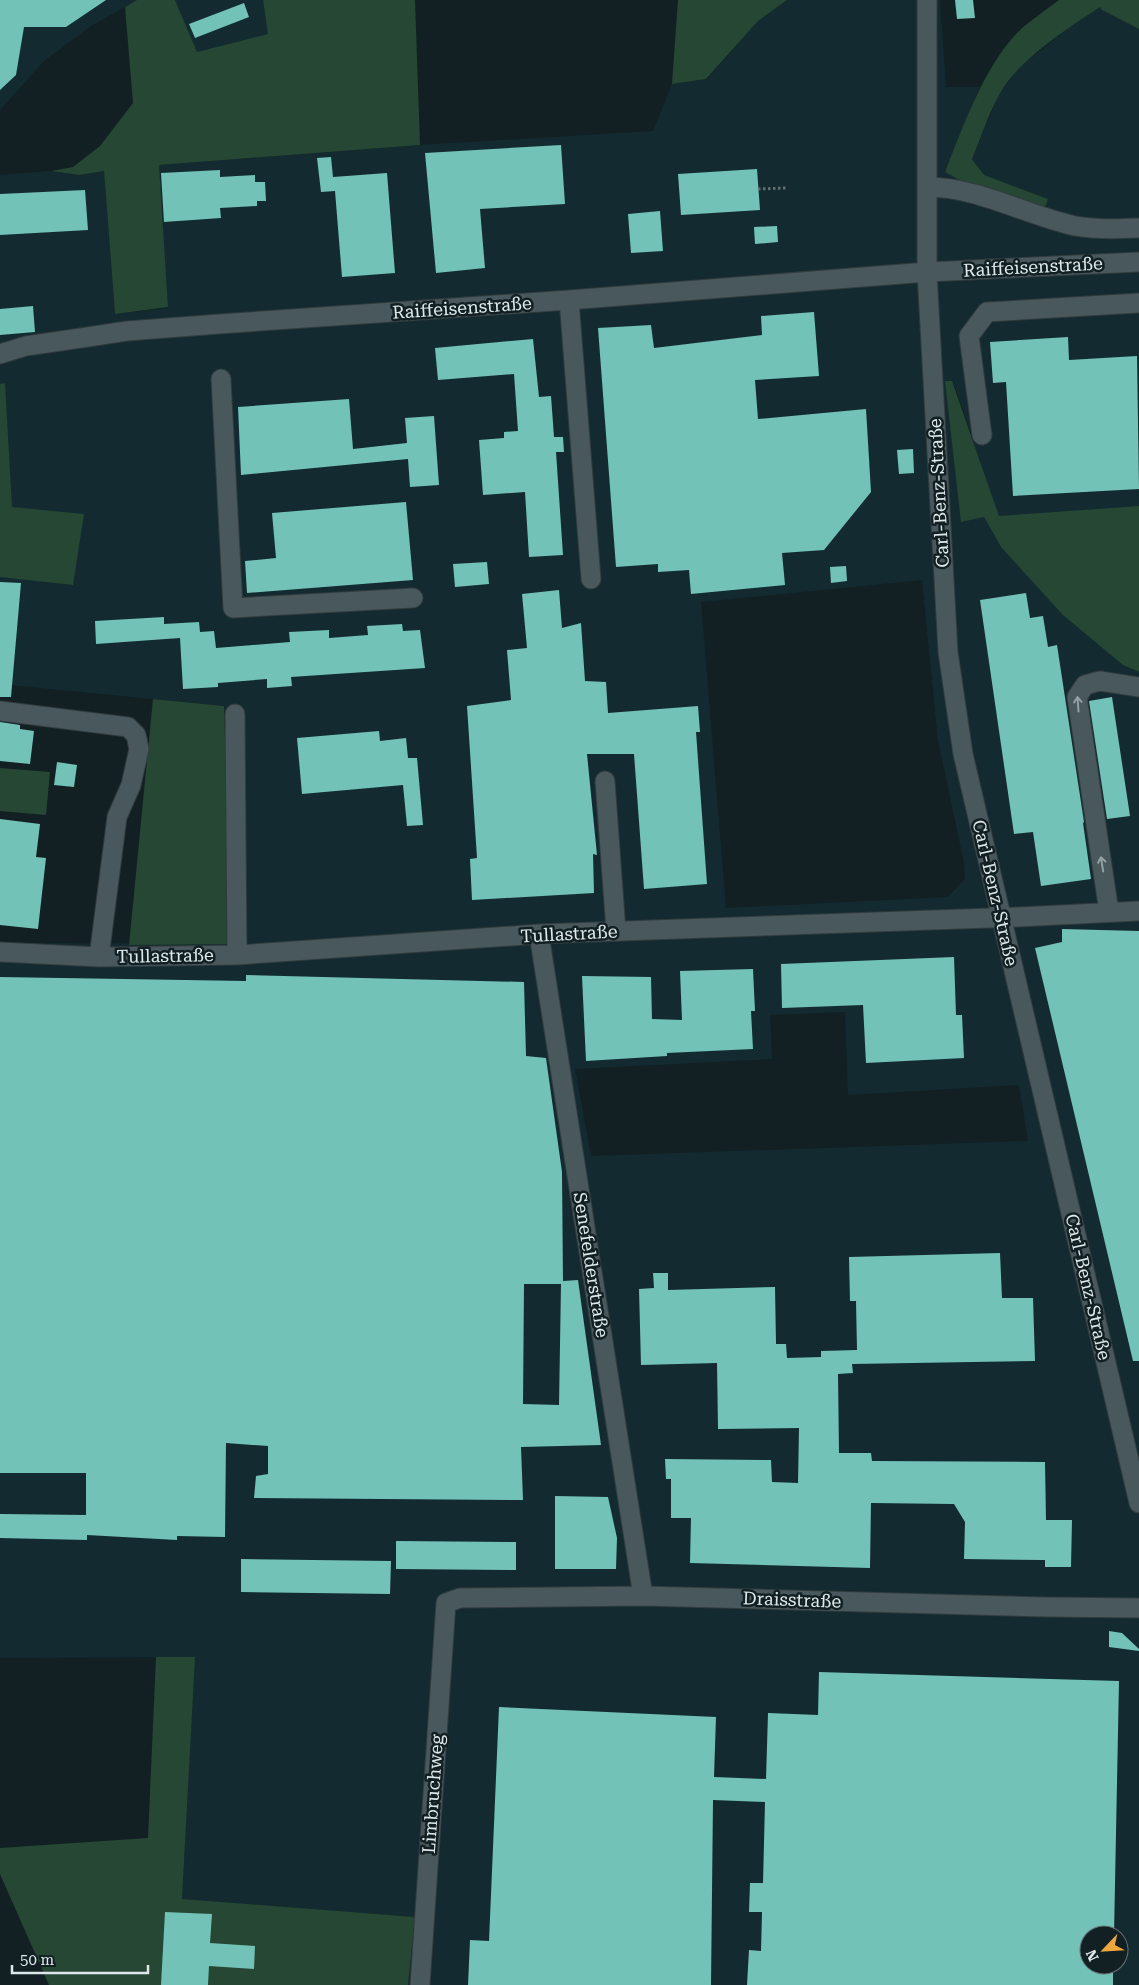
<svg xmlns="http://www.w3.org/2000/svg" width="1139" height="1985" font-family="'Roboto Serif',serif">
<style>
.built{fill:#132b30;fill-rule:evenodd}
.green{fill:#254733}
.building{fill:#73c2b7;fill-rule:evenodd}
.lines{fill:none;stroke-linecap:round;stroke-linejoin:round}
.minor-casing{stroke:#323b3e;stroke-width:21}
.path{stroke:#636f72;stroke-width:3;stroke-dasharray:2.5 2.5;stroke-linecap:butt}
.minor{stroke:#48585c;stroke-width:19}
.oneway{stroke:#93a0a3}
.labels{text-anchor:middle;stroke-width:5;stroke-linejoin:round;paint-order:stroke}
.street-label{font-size:18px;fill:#dee8ea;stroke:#122023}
</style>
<rect width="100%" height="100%" fill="#122023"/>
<path class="built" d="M 0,0 L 137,0 L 91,26 L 44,61 L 0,110 Z
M 175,0 L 263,0 L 269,34 L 197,52 Z
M 787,0 L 940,0 L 946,87 L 980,87 L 945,172 L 1048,199 L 984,175 L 972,159 L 999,94 L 1021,66 L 1067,29 L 1100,6 L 1102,10 L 1139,29 L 1139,506 L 999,517 L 953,381 L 984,517 L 1001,547 L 1123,665 L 1139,672 L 1139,1985 L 408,1985 L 415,1917 L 182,1900 L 194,1657 L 0,1658 L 0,943 L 232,944 L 224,706 L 0,684 L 0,175 L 51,171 L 79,175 L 104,171 L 115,314 L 168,308 L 158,165 L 420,145 L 653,131 L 672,84 L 707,79 L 758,21 ZM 922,580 L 938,740 L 964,863 L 965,879 L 948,897 L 726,908 L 701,602 ZM 845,1012 L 848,1095 L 1019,1085 L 1028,1141 L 591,1156 L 575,1069 L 772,1059 L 770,1015 ZM 1089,1935 L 1119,1935 L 1119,1965 L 1089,1965 Z"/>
<path class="green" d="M 137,0 L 175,0 L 197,52 L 268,34 L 263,0 L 415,0 L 420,145 L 159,165 L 168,307 L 115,314 L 104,171 L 79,175 L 51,171 L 73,167 L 100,146 L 133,103 L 125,7 Z
M 678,0 L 787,0 L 758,21 L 706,79 L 672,84 Z
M 1059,0 L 1139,0 L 1139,29 L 1102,10 L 1100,7 C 1068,28 1017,61 999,95 C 988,115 981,138 972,159 L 984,175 L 1048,199 L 1045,207 L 965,183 L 945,172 C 962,129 984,67 1017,33 C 1029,21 1045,11 1059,0 Z
M 945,381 L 952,381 L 999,516 L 1139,506 L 1139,672 L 1123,665 L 1063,615 L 1001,547 L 984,517 L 961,522 Z
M 5,383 L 12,507 L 84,514 L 73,585 L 0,577 L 0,384 Z
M 153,699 L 224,706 L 232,944 L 129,945 Z
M 0,768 L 50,772 L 46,815 L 0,811 Z
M 156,1657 L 195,1657 L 182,1899 L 415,1917 L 408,1985 L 49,1985 L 0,1874 L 0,1848 L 148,1838 Z"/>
<path class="building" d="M 0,0 L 106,0 L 66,27 L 24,27 L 16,75 L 0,90 Z
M 955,0 L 973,0 L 975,18 L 957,19 Z
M 244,3 L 249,17 L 195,38 L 189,24 Z
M 561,145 L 565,204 L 480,209 L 485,268 L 436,273 L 425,153 Z
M 331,157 L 333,177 L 387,173 L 395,273 L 342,277 L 335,191 L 321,192 L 317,158 Z
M 757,169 L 760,210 L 681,215 L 678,174 Z
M 220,170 L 220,177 L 255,175 L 255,182 L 265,182 L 266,201 L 257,201 L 257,206 L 220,208 L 221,218 L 164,222 L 161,173 Z
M 85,190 L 88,230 L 0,235 L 0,194 Z
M 660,211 L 663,251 L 631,253 L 628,214 Z
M 777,226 L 778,242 L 755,244 L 754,227 Z
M 33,306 L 35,332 L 0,335 L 0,309 Z
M 814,312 L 819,376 L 755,380 L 758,419 L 866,409 L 871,492 L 824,550 L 782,553 L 785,585 L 691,594 L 689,570 L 658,572 L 658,564 L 616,567 L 598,328 L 651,325 L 654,348 L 762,335 L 761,316 Z
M 1068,337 L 1069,360 L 1137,356 L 1139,489 L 1013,496 L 1006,382 L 993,383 L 990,342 Z
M 533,339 L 539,397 L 551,396 L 554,437 L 563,437 L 564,452 L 556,452 L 563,555 L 529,557 L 525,492 L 483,495 L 479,440 L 504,438 L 504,432 L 518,431 L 514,374 L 438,380 L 435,348 Z
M 349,399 L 353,449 L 407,443 L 405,418 L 434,416 L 439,485 L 410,487 L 408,459 L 241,475 L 238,407 Z
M 913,449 L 914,473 L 899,474 L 897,450 Z
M 406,502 L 413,580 L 247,593 L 245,561 L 276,558 L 272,513 Z
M 487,562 L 489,584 L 455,587 L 453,564 Z
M 846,566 L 847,581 L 831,583 L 830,567 Z
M 0,582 L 21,583 L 11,697 L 0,697 Z
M 559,590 L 562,628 L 581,623 L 585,681 L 606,682 L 608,713 L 698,706 L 700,732 L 696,732 L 707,884 L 644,889 L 634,754 L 587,754 L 597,855 L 593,854 L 594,893 L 472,900 L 470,859 L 477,858 L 467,706 L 511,700 L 507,650 L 527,648 L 522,594 Z
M 1026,593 L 1030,618 L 1043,616 L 1048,647 L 1057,645 L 1084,822 L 1083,823 L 1091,879 L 1041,886 L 1033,832 L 1014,834 L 980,600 Z
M 164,617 L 164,624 L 199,622 L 200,632 L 214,631 L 216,648 L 290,642 L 289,632 L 329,630 L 329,638 L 368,635 L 367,626 L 402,624 L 403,631 L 420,630 L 425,668 L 291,677 L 292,686 L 267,688 L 267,679 L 218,683 L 218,687 L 183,689 L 180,638 L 96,644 L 95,621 Z
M 1112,697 L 1130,816 L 1107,819 L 1089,701 Z
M 0,722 L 20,725 L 20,729 L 34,731 L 30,764 L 0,761 Z
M 379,731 L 380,741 L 406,738 L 408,758 L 417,758 L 423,825 L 407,826 L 403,785 L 302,794 L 297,738 Z
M 57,762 L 77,765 L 74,787 L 54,785 Z
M 0,819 L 40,824 L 36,857 L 46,858 L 38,929 L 0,925 Z
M 1062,929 L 1139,931 L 1139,1361 L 1133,1361 L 1035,948 L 1062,942 Z
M 954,957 L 956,1015 L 962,1015 L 964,1058 L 866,1063 L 863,1005 L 782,1008 L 781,964 Z
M 753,969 L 755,1011 L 751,1011 L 753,1049 L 667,1053 L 667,1056 L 586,1061 L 582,976 L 651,977 L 652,1019 L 682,1020 L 680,971 Z
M 246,975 L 524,982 L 526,1056 L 546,1058 L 562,1172 L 563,1281 L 578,1280 L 601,1445 L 521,1447 L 523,1500 L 254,1498 L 256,1476 L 268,1474 L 268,1446 L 226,1443 L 225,1537 L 177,1536 L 177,1540 L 87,1535 L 87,1540 L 0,1538 L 0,1514 L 86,1515 L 86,1473 L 0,1473 L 0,977 L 246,981 ZM 524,1284 L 561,1284 L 559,1405 L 523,1404 Z
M 1000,1253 L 1002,1298 L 1033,1298 L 1035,1361 L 852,1364 L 853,1373 L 838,1374 L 839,1453 L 871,1453 L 872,1461 L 1045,1462 L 1046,1520 L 1072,1520 L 1071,1567 L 1045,1567 L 1045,1560 L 964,1559 L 965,1522 L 954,1504 L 871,1503 L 870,1568 L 690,1563 L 691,1518 L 671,1518 L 671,1479 L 666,1479 L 665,1459 L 771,1460 L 772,1482 L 798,1483 L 799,1428 L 718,1429 L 717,1363 L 641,1365 L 639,1289 L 654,1288 L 653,1273 L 668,1273 L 668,1290 L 775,1287 L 776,1344 L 786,1344 L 787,1358 L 821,1357 L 821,1351 L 857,1350 L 856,1301 L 850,1301 L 849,1257 Z
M 555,1496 L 608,1497 L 617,1538 L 616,1569 L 555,1569 Z
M 396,1541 L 516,1542 L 516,1570 L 396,1569 Z
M 241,1559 L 391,1561 L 390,1594 L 241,1592 Z
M 1109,1631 L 1122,1633 L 1139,1649 L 1139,1651 L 1109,1647 Z
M 819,1672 L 1119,1681 L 1114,1935 L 1089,1935 L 1089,1965 L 1113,1965 L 1113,1985 L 747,1985 L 749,1950 L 761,1951 L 762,1912 L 749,1912 L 750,1883 L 763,1883 L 765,1802 L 713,1800 L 711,1985 L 468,1985 L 470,1940 L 489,1941 L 499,1707 L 716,1717 L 714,1777 L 766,1779 L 768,1713 L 818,1715 Z
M 165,1912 L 212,1914 L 210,1943 L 255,1946 L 254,1969 L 209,1966 L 208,1985 L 161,1985 Z"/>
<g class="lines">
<g class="minor-casing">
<path id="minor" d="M 927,0 L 927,272 L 948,652 L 963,754 L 1139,1503
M 927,187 C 975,187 1020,212 1067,224 C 1089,230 1116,229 1139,228
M 569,300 L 591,579
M 0,354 L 26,346 L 81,338 L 127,331 L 219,324 L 569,300 L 927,272 L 1139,262
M 221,379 L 233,608 L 413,598
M 982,435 L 969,336 L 987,312 L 1139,303
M 0,711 L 128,727 L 136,735 L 139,749 L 131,785 L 117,817 L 99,957
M 235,714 L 237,955
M 605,781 L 616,931
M 1109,912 L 1077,697 L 1085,685 L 1100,681 L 1139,687
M 539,934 L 643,1596
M 0,952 L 99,957 L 237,955 L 539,934 L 1019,917 L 1139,911
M 420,1985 L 446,1603 L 460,1598 L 643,1596 L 1046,1607 L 1139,1608"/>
</g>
<path class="path" d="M 758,189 L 786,188"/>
<use href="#minor" class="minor"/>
</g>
<defs><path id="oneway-shaft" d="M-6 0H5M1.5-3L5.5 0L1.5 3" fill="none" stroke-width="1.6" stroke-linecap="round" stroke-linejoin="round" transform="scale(1.25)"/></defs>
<g class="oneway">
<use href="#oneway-shaft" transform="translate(1078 704) rotate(-94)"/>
<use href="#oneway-shaft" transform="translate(1102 864) rotate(-99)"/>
</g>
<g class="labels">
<g class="street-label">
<text transform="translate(1033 267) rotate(-3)" y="6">Raiffeisenstraße</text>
<text transform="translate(462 308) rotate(-4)" y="6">Raiffeisenstraße</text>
<text transform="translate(939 493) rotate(-93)" y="6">Carl-Benz-Straße</text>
<text transform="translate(995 893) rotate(77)" y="6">Carl-Benz-Straße</text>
<text transform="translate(569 934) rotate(-3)" y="6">Tullastraße</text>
<text transform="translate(165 956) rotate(-1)" y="6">Tullastraße</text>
<text transform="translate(591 1265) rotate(81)" y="6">Senefelderstraße</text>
<text transform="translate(1088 1287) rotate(77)" y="6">Carl-Benz-Straße</text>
<text transform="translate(792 1600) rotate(2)" y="6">Draisstraße</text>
<text transform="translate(433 1794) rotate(-86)" y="6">Limbruchweg</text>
</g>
</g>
<g transform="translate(1104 1950) rotate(245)"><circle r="24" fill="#122023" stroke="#647073"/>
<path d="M0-4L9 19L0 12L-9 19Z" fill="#eea73d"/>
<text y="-8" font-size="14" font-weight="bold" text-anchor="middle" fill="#dee8ea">N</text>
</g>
<path d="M12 1965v8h136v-8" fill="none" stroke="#dee8ea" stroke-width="2.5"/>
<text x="20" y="1965" font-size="15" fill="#dee8ea" stroke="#122023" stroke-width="4" paint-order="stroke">50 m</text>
</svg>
